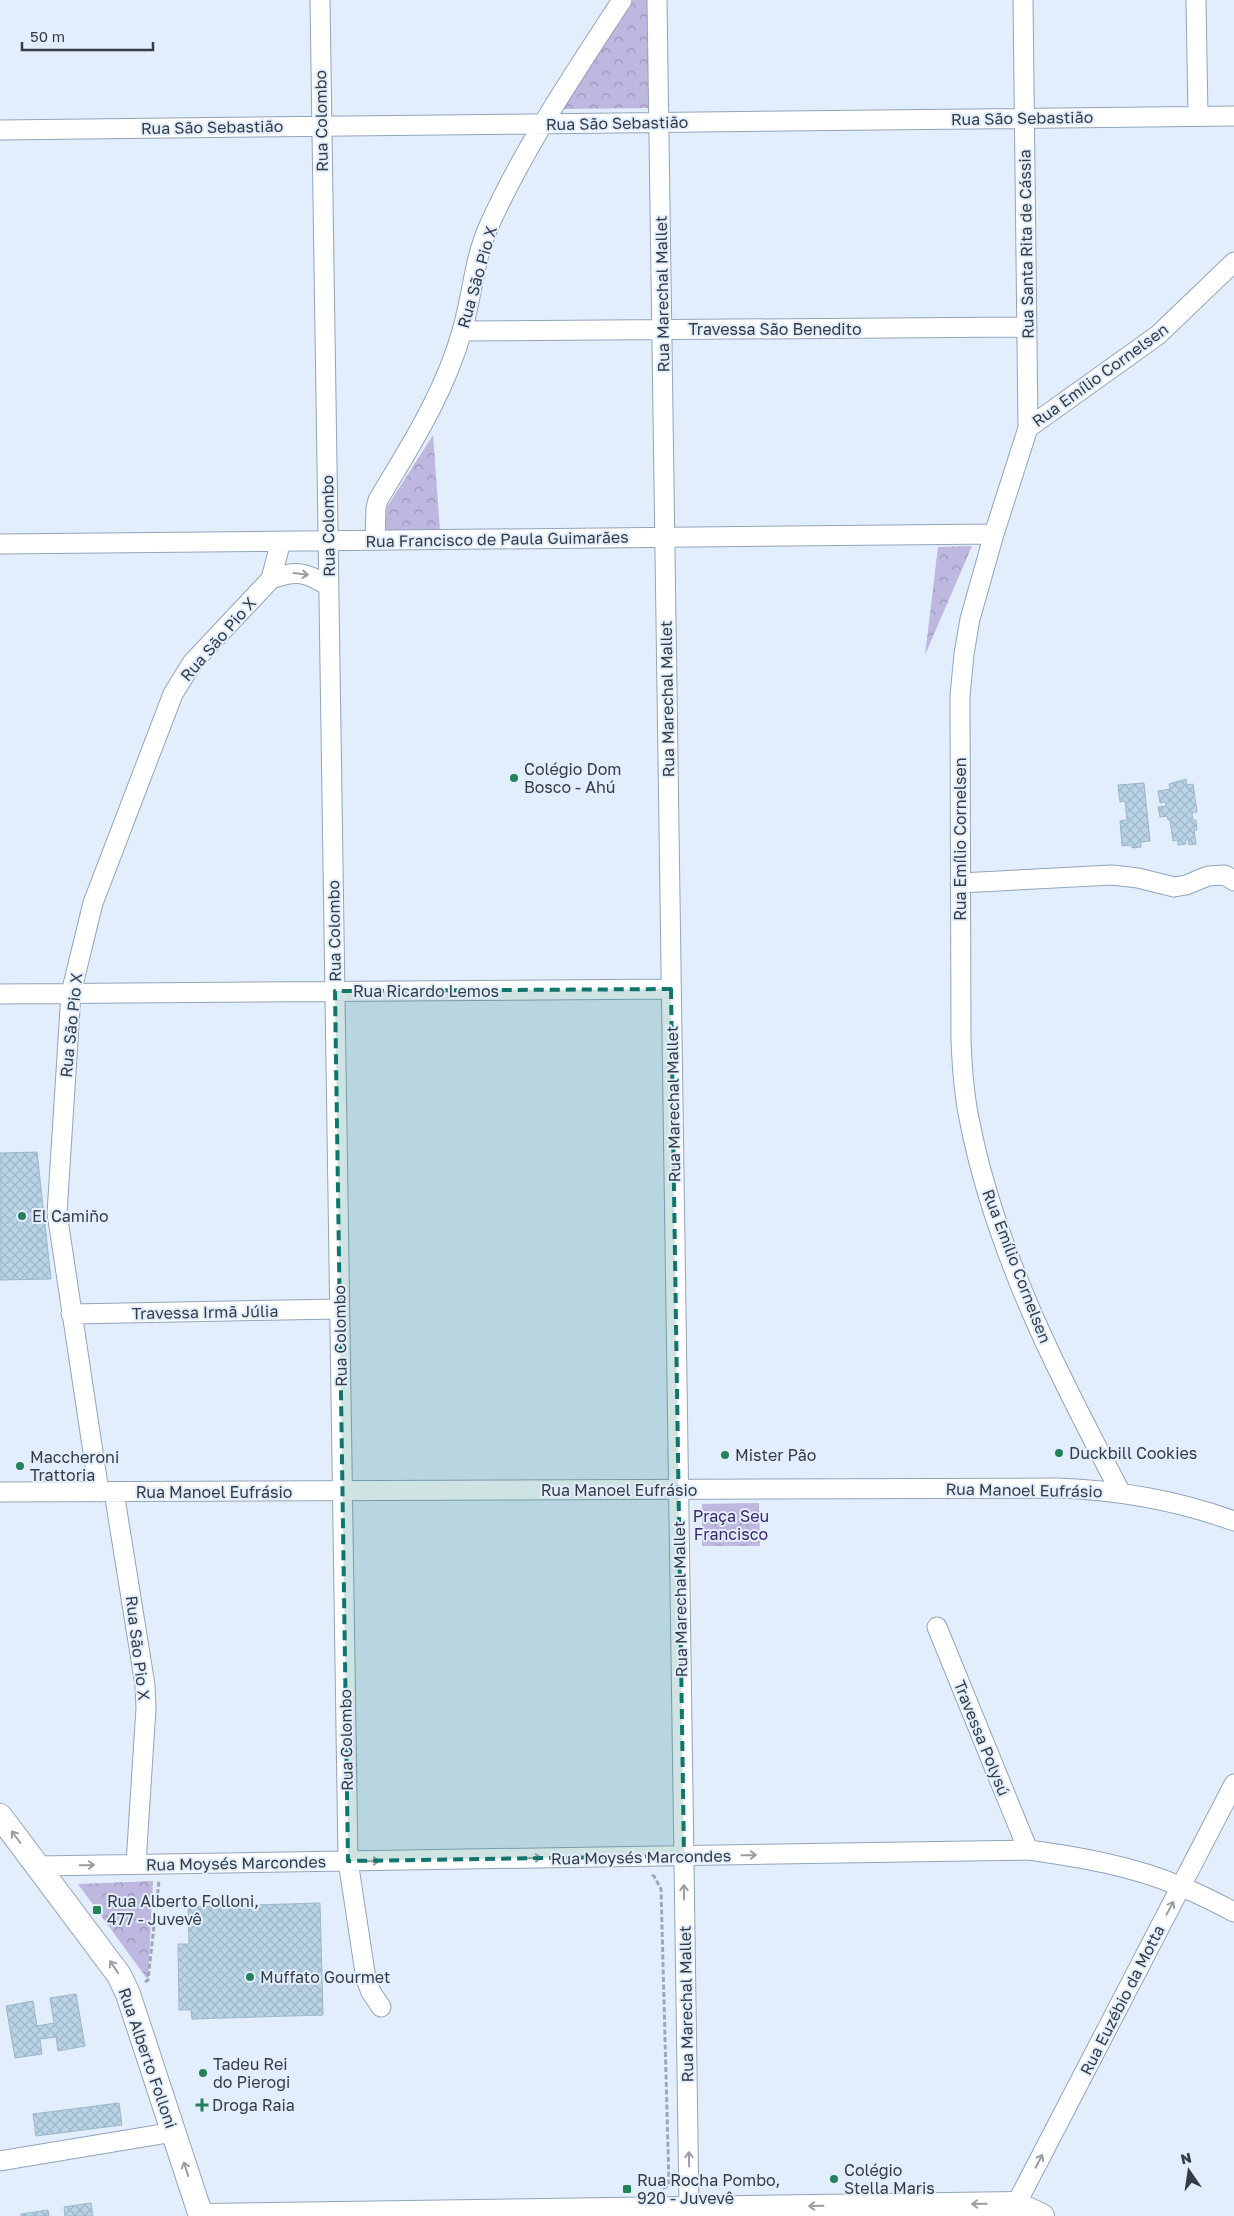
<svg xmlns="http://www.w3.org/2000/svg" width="1234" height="2216" font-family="'Golos Text',sans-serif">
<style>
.park{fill:url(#park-crowns)}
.building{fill:url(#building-cross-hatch);stroke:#9cb7c9}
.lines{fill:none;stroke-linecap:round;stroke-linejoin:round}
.minor-casing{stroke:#92a4bb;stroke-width:21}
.major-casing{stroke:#92a4bb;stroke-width:26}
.path{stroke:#9ea8b5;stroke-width:3;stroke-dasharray:5 2.5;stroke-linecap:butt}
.minor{stroke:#fff;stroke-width:19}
.major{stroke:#fff;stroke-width:24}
.oneway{stroke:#9a9ea2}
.marked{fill:#0f766e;fill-opacity:0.2;stroke:#0f766e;stroke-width:4;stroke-dasharray:10 6;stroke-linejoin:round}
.poi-dot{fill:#258158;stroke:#e3eefd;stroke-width:2}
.labels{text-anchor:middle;stroke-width:4;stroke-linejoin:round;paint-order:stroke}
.street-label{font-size:16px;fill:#343c45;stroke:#e3eefd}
.poi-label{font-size:16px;fill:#343c45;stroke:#e3eefd;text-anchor:start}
.park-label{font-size:16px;fill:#3c266e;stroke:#e3eefd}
</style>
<defs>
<pattern id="park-crowns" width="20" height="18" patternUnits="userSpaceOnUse" patternTransform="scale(1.25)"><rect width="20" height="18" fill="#beb7df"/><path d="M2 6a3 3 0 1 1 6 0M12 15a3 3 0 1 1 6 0" fill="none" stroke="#9b96b7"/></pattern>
<pattern id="building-cross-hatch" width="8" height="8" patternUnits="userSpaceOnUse" patternTransform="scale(1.25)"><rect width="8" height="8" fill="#b8d4e6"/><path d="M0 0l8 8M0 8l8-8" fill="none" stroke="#9fb7c7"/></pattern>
</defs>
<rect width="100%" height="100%" fill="#e3eefd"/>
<path class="park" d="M 633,0 L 650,0 L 653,108 L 562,109 Z
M 433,435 L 440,530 L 384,530 L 387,507 Z
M 972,546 L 925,655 L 938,547 Z
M 759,1503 L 760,1546 L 702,1546 L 702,1504 Z
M 153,1881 L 148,1980 L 78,1884 Z"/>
<path class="building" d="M 1186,779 L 1187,785 L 1193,784 L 1197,812 L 1192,813 L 1193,820 L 1196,820 L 1197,830 L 1194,830 L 1196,844 L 1189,845 L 1188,840 L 1185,840 L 1186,844 L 1178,845 L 1178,840 L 1173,841 L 1170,820 L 1168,820 L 1167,816 L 1160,817 L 1158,807 L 1166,806 L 1165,802 L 1160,803 L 1158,791 L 1170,789 L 1169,784 Z
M 1144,783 L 1150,841 L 1141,842 L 1141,847 L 1132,848 L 1132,845 L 1122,846 L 1120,821 L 1127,820 L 1125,801 L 1120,802 L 1118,785 Z
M 37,1152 L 51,1279 L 0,1280 L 0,1153 Z
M 320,1903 L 323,2015 L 192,2019 L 191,2010 L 179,2010 L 178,1944 L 189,1944 L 188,1907 Z
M 76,1994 L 85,2046 L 58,2051 L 56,2037 L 40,2039 L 42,2054 L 15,2058 L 6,2006 L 33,2001 L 37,2026 L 54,2023 L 50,1998 Z
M 119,2103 L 122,2125 L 36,2136 L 33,2114 Z
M 91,2203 L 93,2216 L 65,2216 L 64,2207 Z
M 48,2210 L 49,2216 L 21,2216 L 21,2214 Z"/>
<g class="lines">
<g class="minor-casing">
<path id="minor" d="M 320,0 L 348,1861 L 366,1979 L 371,1992 L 381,2007
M 657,0 L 689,2208
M 1023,0 L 1028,428
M 1196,0 L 1198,116
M 0,130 L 1234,116
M 462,331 L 1027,327
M 375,540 L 376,508 L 378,500 C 411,445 445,392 462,331 C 472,297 474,260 488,228 C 524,147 574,74 622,0
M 0,544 L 994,534
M 271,579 C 297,570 306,572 328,586
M 960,883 L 1112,875 L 1138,878 L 1174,887 L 1186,885 L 1208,876 L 1225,875 L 1234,881
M 0,994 L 671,989
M 71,1314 L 340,1309
M 0,1492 L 1057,1488 C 1118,1490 1176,1500 1234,1521
M 99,1492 L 57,1213 L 71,993 L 93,903 L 173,694 L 192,663 L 271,579 L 281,541
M 114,1492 L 145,1685 L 146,1708 L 136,1864
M 1121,1493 C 1059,1376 996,1254 970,1123 C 964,1096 962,1068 961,1040 L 960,696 L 964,654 L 970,619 L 994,534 L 1028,428 L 1158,335 L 1234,262
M 937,1627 L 1028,1850
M 38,1866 L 1028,1850 C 1080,1857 1133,1866 1182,1887 C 1199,1894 1217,1903 1234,1912
M 0,2161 L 174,2132
M 1010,2216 L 1234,1784"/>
</g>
<g class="major-casing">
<path id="major" d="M 0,1816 L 119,1975 L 128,1994 L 201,2216
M 201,2216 L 1016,2204 L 1042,2216"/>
</g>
<path class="path" d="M 652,1875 L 654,1876 L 661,1889 L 669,2185 L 662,2189
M 145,1982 L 148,1980 L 159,1881"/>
<use href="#minor" class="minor"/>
<use href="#major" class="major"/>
</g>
<defs><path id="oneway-shaft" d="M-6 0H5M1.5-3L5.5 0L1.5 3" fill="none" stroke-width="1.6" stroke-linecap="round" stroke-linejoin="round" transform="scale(1.25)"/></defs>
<g class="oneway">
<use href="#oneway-shaft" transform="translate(301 574) rotate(7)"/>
<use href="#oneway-shaft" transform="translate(16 1837) rotate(-127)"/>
<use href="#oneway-shaft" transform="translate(749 1855) rotate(-1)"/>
<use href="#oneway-shaft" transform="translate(534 1858) rotate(-1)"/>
<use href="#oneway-shaft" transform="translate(372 1861) rotate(-1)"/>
<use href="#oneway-shaft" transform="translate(87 1865) rotate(-1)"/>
<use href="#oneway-shaft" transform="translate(684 1892) rotate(-91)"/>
<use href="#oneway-shaft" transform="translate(1170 1908) rotate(-62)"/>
<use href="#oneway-shaft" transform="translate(114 1967) rotate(-124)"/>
<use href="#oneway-shaft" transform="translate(689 2159) rotate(-91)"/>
<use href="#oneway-shaft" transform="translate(1039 2161) rotate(-63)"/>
<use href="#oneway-shaft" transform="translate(186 2169) rotate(-108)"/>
<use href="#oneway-shaft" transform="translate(979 2204) rotate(179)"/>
<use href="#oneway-shaft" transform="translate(816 2206) rotate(179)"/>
</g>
<path class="marked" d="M 671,989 L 684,1856 L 348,1861 L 335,991 Z"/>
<g class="poi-dot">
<circle cx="514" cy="778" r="5"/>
<circle cx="22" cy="1216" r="5"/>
<circle cx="1059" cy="1453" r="5"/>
<circle cx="725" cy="1455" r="5"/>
<circle cx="20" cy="1466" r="5"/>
<rect x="92" y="1905" width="10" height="10" rx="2.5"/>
<circle cx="250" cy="1977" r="5"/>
<circle cx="203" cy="2073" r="5"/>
<path d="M199.5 2097.5h5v5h5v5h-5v5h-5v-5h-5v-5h5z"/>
<circle cx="834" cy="2179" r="5"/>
<rect x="622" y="2184" width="10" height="10" rx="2.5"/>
</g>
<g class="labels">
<g class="street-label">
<text transform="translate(1022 118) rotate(-1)" y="6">Rua São Sebastião</text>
<text transform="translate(321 121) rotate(-91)" y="6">Rua Colombo</text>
<text transform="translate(617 123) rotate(-1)" y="6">Rua São Sebastião</text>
<text transform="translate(212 127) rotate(-1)" y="6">Rua São Sebastião</text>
<text transform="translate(1026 244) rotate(-91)" y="6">Rua Santa Rita de Cássia</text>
<text transform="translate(477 277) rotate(-74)" y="6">Rua São Pio X</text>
<text transform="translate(662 294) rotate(-91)" y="6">Rua Marechal Mallet</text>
<text x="775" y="335">Travessa São Benedito</text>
<text transform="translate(1100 375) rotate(-36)" y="6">Rua Emílio Cornelsen</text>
<text transform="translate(328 526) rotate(-91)" y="6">Rua Colombo</text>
<text transform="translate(497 539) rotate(-1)" y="6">Rua Francisco de Paula Guimarães</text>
<text transform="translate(218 639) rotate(-49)" y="6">Rua São Pio X</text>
<text transform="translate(667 699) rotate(-91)" y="6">Rua Marechal Mallet</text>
<text transform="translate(960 839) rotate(-90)" y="6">Rua Emílio Cornelsen</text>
<text transform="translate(334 931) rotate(-91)" y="6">Rua Colombo</text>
<text x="426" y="997">Rua Ricardo Lemos</text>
<text transform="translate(71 1025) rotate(-84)" y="6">Rua São Pio X</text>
<text transform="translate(673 1104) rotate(-91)" y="6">Rua Marechal Mallet</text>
<text transform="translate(1017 1266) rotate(69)" y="6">Rua Emílio Cornelsen</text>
<text transform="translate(205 1312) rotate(-1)" y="6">Travessa Irmã Júlia</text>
<text transform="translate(340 1336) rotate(-91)" y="6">Rua Colombo</text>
<text x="619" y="1496">Rua Manoel Eufrásio</text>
<text transform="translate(1024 1490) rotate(1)" y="6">Rua Manoel Eufrásio</text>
<text x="214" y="1498">Rua Manoel Eufrásio</text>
<text transform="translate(680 1599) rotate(-91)" y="6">Rua Marechal Mallet</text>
<text transform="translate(138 1648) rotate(83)" y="6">Rua São Pio X</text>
<text transform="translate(982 1738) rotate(68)" y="6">Travessa Polysú</text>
<text transform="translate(346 1740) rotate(-91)" y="6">Rua Colombo</text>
<text transform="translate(641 1857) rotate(-1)" y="6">Rua Moysés Marcondes</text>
<text transform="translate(236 1863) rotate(-1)" y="6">Rua Moysés Marcondes</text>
<text transform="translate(1122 2000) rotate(-63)" y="6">Rua Euzébio da Motta</text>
<text transform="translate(686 2004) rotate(-91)" y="6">Rua Marechal Mallet</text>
<text transform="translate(148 2058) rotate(71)" y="6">Rua Alberto Folloni</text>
</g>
<g class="poi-label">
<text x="524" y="775">Colégio Dom<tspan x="524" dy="18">Bosco - Ahú</tspan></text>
<text x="32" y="1222">El Camiño</text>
<text x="1069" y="1459">Duckbill Cookies</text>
<text x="735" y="1461">Mister Pão</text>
<text x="30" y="1463">Maccheroni<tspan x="30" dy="18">Trattoria</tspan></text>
<text x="107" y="1907">Rua Alberto Folloni,<tspan x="107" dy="18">477 - Juvevê</tspan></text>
<text x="260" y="1983">Muffato Gourmet</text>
<text x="213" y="2070">Tadeu Rei<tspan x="213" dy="18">do Pierogi</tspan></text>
<text x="212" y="2111">Droga Raia</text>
<text x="844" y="2176">Colégio<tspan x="844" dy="18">Stella Maris</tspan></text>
<text x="637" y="2186">Rua Rocha Pombo,<tspan x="637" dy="18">920 - Juvevê</tspan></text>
</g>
<g class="park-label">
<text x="731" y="1522">Praça Seu<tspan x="731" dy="18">Francisco</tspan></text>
</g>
</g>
<g transform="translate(1189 2171) rotate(347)" stroke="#e3eefd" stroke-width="4" paint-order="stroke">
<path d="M0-4L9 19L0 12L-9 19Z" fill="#343c45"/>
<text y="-8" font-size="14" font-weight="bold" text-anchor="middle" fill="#343c45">N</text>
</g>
<path d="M22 42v8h131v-8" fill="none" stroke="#343c45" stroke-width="2.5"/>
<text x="30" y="42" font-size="15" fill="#343c45" stroke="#e3eefd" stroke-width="4" paint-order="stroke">50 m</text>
</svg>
